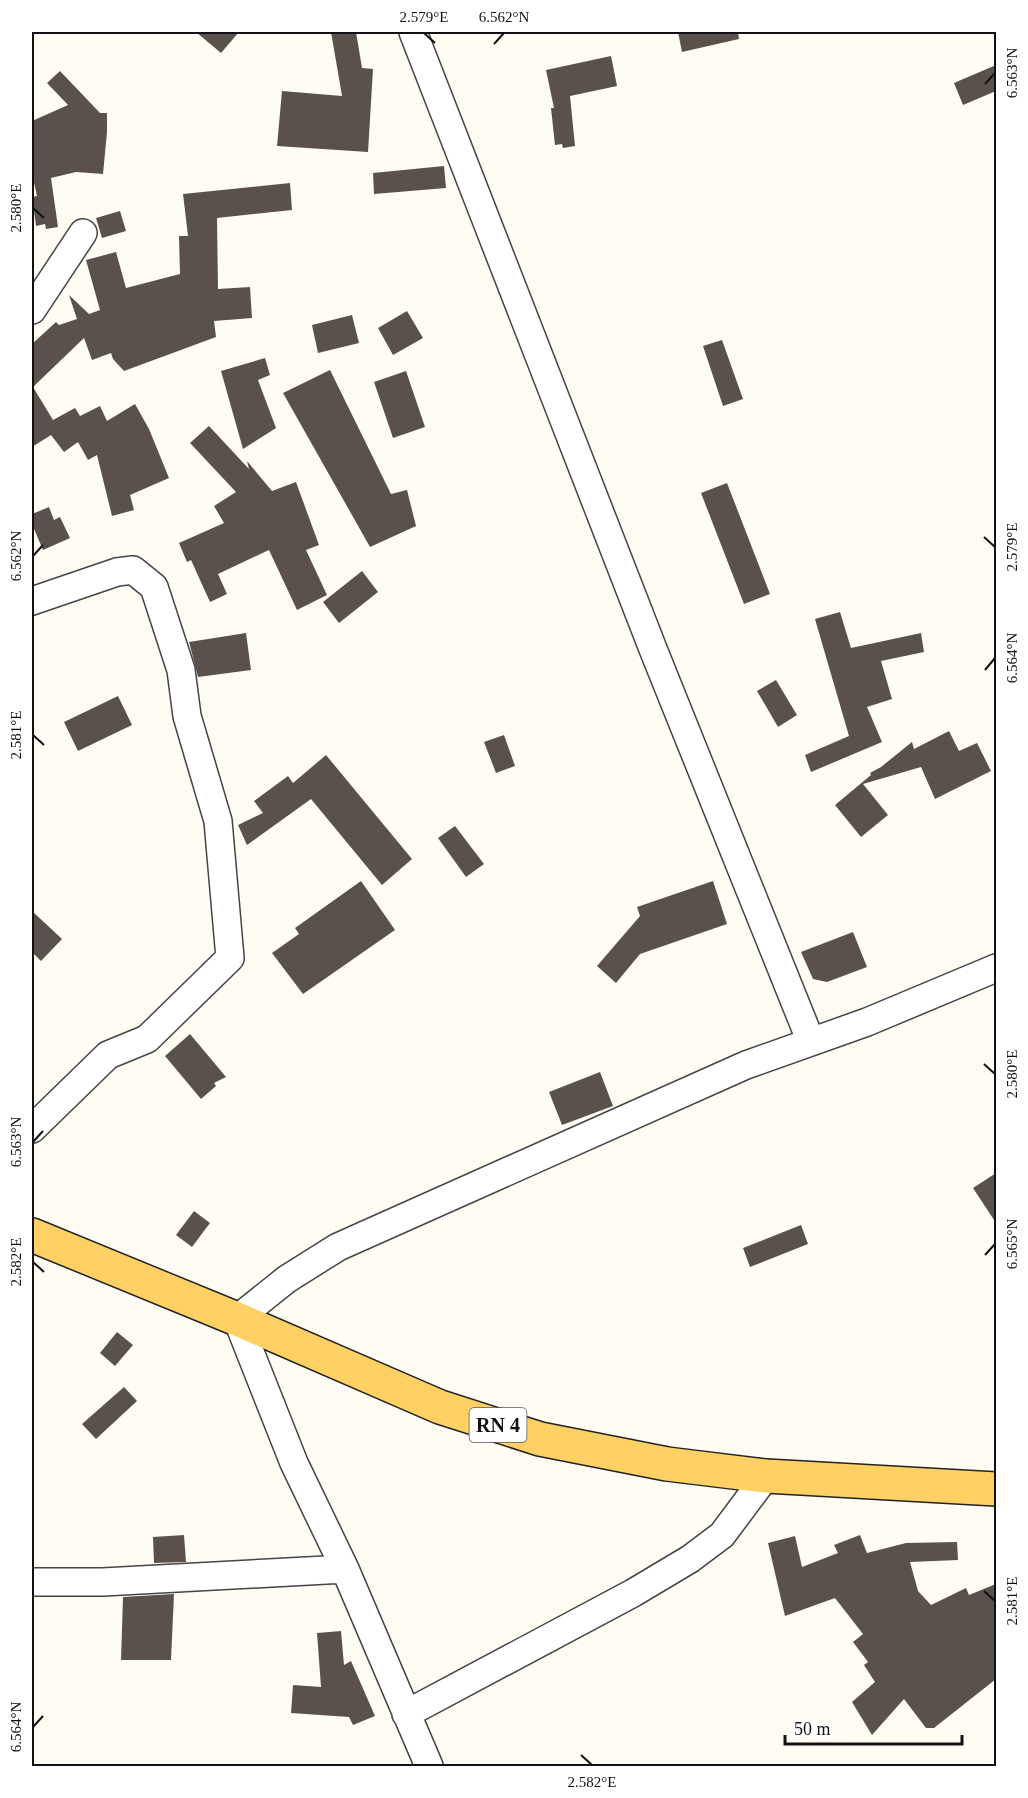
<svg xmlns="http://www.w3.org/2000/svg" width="1028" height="1798" font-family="'Times New Roman',serif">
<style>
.building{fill:#5b514c}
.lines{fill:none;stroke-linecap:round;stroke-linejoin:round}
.minor-casing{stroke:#444;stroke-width:30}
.major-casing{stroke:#222;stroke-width:36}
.minor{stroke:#fff;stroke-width:27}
.major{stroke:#ffd164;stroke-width:33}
.ticks{fill:none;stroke:#111;stroke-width:2}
.labels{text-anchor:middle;stroke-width:6;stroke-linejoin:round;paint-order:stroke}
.shield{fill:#fff;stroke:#585858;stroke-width:1.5}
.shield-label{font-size:20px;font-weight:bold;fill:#111}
.neatline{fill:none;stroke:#111;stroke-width:2}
.ticks-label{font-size:15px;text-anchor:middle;fill:#111}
</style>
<rect width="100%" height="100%" fill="#fffcf4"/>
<path class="building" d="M 196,32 L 239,32 L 221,53 Z
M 331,32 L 356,32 L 362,68 L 373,69 L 368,152 L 277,146 L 282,91 L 342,96 Z
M 678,32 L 738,32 L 739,39 L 682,52 Z
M 611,56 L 617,86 L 570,96 L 575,146 L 563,148 L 562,144 L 555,145 L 551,108 L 554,108 L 546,70 Z
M 996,65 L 996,91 L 963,105 L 954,83 Z
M 60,71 L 100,113 L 107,113 L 107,132 L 103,174 L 76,172 L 51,178 L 58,227 L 46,229 L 45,224 L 36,226 L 32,197 L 37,196 L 32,174 L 32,121 L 68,105 L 47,83 Z
M 444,166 L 446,188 L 374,194 L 373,173 Z
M 290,183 L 292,210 L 217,218 L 218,289 L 250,287 L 252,318 L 214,321 L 216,337 L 124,371 L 113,359 L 111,353 L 92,360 L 84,338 L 33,387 L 53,420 L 75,408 L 80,416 L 100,406 L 107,421 L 135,404 L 149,429 L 169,478 L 130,495 L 134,510 L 112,516 L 97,455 L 88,460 L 78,442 L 64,452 L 51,435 L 32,447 L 32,344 L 56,322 L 59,325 L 77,319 L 69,295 L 89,314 L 100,310 L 86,260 L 116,252 L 126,288 L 180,274 L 179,236 L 188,236 L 183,194 Z
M 120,211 L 126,231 L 102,238 L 96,218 Z
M 407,311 L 423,338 L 393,355 L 378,328 Z
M 352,315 L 359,343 L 318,353 L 312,325 Z
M 722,340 L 743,399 L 723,406 L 703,346 Z
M 265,358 L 270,375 L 258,380 L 276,428 L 243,449 L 221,371 Z
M 330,370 L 391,494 L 407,490 L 416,526 L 370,547 L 283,393 Z
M 406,371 L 425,427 L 393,438 L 374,382 Z
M 209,426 L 249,469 L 247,461 L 272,491 L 296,482 L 319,545 L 306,550 L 327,595 L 297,610 L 269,550 L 218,574 L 227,594 L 210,602 L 191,560 L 187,562 L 179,543 L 224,523 L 214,506 L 236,492 L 190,443 Z
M 727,483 L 770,594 L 744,604 L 701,493 Z
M 49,507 L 54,520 L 60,517 L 70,538 L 43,550 L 32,524 L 32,514 Z
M 362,571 L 378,592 L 339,623 L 323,602 Z
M 840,612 L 851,648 L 921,633 L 924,652 L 881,661 L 892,699 L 867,707 L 882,742 L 811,772 L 805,755 L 849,736 L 815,619 Z
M 246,633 L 251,670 L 198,677 L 189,642 Z
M 776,680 L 797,715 L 778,727 L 757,691 Z
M 118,696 L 132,725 L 78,751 L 64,722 Z
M 949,731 L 959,751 L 977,743 L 991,771 L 935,799 L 921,767 L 863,784 L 888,815 L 861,837 L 835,805 L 871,775 L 870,773 L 881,767 L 912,742 L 914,749 Z
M 504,735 L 515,766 L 496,773 L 484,742 Z
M 326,755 L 412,859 L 382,885 L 311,799 L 247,845 L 238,825 L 263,813 L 254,801 L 288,776 L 293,783 Z
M 455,826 L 484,864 L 466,877 L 438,838 Z
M 361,881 L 395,930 L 303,994 L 272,953 L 299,934 L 295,928 Z
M 713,881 L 727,924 L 640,954 L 616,983 L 597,966 L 640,916 L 637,907 Z
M 32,911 L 62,939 L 41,961 L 32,952 Z
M 853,932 L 867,967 L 827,982 L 813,979 L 801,952 Z
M 190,1034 L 226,1077 L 214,1083 L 216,1086 L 201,1099 L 165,1056 Z
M 600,1072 L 613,1106 L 562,1125 L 549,1092 Z
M 996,1173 L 996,1223 L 973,1188 Z
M 194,1211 L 210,1223 L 192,1247 L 176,1235 Z
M 801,1225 L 808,1244 L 750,1267 L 743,1248 Z
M 117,1332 L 133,1345 L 115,1366 L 100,1353 Z
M 124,1387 L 137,1401 L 96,1439 L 82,1424 Z
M 184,1535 L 186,1562 L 154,1563 L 153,1537 Z
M 860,1535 L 867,1553 L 906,1543 L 957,1542 L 958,1560 L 910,1562 L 918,1591 L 931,1605 L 966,1588 L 969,1595 L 996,1584 L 996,1679 L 934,1728 L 926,1728 L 904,1699 L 872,1735 L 852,1702 L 875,1682 L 864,1665 L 868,1662 L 853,1642 L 863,1634 L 835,1598 L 785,1616 L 768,1543 L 795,1536 L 802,1567 L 838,1553 L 834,1545 Z
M 174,1594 L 171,1660 L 121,1660 L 123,1597 Z
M 341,1631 L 344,1665 L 351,1661 L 375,1716 L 353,1725 L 349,1717 L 291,1713 L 293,1685 L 321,1687 L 317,1633 Z"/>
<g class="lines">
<g class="minor-casing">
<path id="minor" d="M 413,32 L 653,649 L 811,1042
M 32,310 L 83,233
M 32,601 L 117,572 L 133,570 L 154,587 L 181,670 L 187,716 L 218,821 L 230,958 L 147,1039 L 108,1055 L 32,1129
M 32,1582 L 103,1582 L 345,1569
M 406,1714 L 633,1593 L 690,1559 L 722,1535 L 766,1476
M 429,1766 L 345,1569 L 294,1463 L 237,1319 L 287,1279 L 338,1247 L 746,1065 L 867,1022 L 996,968"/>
</g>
<g class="major-casing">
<path id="major" d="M 32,1235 L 237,1319 L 440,1407 L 540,1439 L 667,1464 L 766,1476 L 996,1489"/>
</g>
<use href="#minor" class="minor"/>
<use href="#major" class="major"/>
</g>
<path class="ticks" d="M 424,33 L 435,43M 494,44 L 504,33M 985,84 L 995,73M 33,208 L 44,218M 984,537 L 995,547M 33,556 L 43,545M 985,670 L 995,658M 33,735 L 44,745M 984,1064 L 995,1074M 33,1142 L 43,1131M 985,1255 L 995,1244M 33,1262 L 44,1272M 984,1591 L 995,1601M 33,1727 L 43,1716M 581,1755 L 592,1765"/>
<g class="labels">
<rect class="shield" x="469.5" y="1408" width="57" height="34" rx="4.5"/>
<g class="shield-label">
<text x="498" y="1432">RN 4</text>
</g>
</g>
<rect width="1028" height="1798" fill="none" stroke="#ffffff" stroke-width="66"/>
<path d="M785 1735v9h177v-9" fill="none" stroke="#111111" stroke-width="3"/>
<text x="794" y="1735" font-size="18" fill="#111111" stroke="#ffffff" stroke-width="4.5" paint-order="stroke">50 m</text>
<rect x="33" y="33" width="962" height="1732" class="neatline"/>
<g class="ticks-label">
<text x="424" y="22">2.579°E</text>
<text x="504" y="22">6.562°N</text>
<text transform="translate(1012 73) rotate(-90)" y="5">6.563°N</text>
<text transform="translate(16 208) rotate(-90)" y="5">2.580°E</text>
<text transform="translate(1012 547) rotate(-90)" y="5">2.579°E</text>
<text transform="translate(16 556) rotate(-90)" y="5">6.562°N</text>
<text transform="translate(1012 658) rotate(-90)" y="5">6.564°N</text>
<text transform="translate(16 735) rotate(-90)" y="5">2.581°E</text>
<text transform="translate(1012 1074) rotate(-90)" y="5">2.580°E</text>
<text transform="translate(16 1142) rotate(-90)" y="5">6.563°N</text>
<text transform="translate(1012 1244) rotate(-90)" y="5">6.565°N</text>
<text transform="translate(16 1262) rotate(-90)" y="5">2.582°E</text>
<text transform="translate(1012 1601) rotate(-90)" y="5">2.581°E</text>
<text transform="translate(16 1727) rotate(-90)" y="5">6.564°N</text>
<text x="592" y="1787">2.582°E</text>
</g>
</svg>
